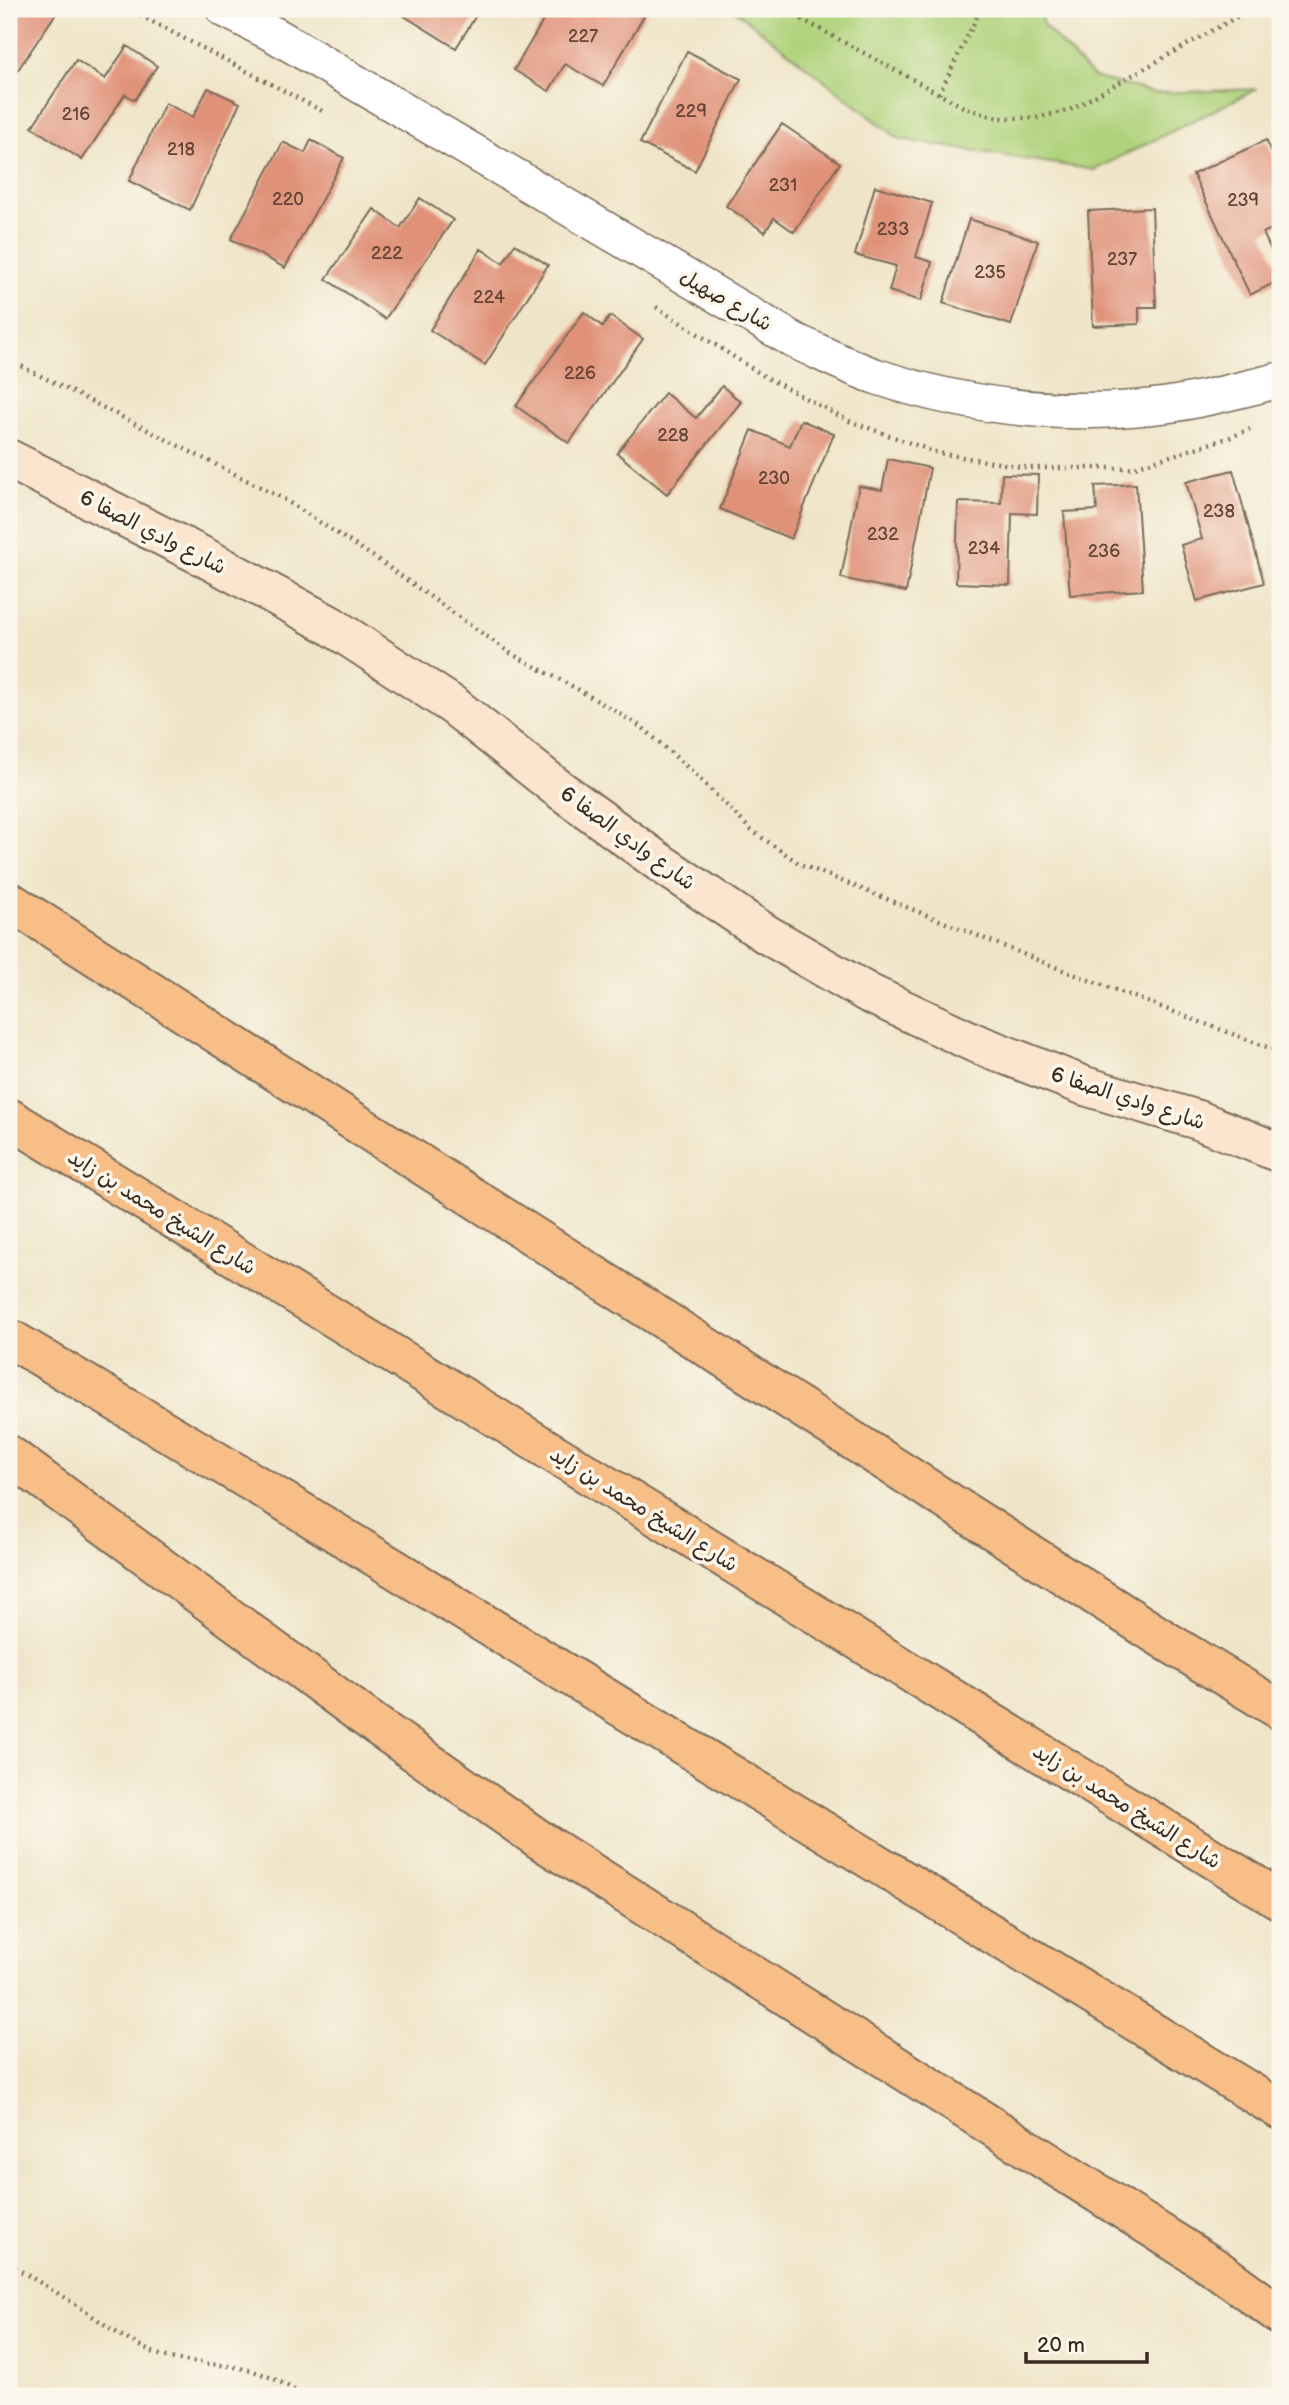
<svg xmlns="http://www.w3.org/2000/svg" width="1289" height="2405" font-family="'Balsamiq Sans','Playpen Sans Arabic',sans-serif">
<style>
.green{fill:#afd27a;stroke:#757e4c;stroke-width:2}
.building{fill:#e09279}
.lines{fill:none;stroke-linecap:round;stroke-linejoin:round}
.street-casing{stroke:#7a6b59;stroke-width:38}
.secondary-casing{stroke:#7a6b59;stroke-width:42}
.highway-casing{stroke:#7a6b59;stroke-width:42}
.path{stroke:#7a6b59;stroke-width:4.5;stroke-dasharray:2 5;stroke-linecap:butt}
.street{stroke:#fff;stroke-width:35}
.secondary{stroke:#fce5cf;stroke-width:38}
.highway{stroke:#f7be88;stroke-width:38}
.labels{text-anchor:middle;stroke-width:7;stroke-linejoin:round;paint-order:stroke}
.number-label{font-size:18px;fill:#644435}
.street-label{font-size:21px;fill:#3b2a1e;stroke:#fbf7ec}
</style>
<rect width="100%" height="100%" fill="#fbf7ec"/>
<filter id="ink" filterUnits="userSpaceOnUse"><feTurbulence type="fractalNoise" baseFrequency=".0143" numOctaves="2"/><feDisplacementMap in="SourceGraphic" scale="14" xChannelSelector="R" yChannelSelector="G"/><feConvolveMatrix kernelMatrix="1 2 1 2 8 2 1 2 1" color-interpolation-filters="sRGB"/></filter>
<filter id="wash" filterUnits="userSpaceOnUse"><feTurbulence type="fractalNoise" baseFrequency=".00686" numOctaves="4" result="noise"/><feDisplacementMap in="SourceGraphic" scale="28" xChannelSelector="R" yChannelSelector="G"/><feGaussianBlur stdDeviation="1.57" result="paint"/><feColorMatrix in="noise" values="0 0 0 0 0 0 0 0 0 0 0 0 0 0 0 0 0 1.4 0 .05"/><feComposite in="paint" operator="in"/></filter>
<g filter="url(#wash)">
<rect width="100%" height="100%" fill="#efe4c7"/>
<path class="green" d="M 733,9 L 1039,9 L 1043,25 L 1093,77 L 1156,93 L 1257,89 L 1094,170 L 899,139 Z"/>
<g id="blocks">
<path class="building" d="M 9,9 L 59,9 L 9,83 Z
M 393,9 L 480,9 L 456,48 Z
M 550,9 L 648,9 L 603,86 L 565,64 L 549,91 L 514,70 Z
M 127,46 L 157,66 L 135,100 L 125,94 L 82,160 L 32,127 L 76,60 L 105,79 Z
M 687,51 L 741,79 L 695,171 L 640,143 Z
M 208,88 L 240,103 L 190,210 L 129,181 L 165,103 L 193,117 Z
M 782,124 L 840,163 L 794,232 L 774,218 L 765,232 L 726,206 Z
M 311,140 L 344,158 L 285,268 L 231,239 L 283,142 L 305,153 Z
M 1266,140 L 1280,171 L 1280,225 L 1263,233 L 1280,269 L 1280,280 L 1250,295 L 1193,174 Z
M 875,186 L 932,203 L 916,257 L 932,262 L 921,301 L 889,291 L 896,266 L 855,255 Z
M 420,198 L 453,220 L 385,319 L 326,279 L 374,209 L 400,228 Z
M 1152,208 L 1156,307 L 1139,307 L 1139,324 L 1093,326 L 1088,211 Z
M 969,219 L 1038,241 L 1011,325 L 943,303 Z
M 515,244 L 548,265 L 485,365 L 430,330 L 481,249 L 503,263 Z
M 584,312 L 603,327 L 610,316 L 643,339 L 569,443 L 516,406 Z
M 722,386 L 741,402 L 667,494 L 617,453 L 665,393 L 696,418 Z
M 801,420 L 834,434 L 791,539 L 720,509 L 752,430 L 790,446 Z
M 888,459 L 930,468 L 906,592 L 841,578 L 859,486 L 882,490 Z
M 1233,470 L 1264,583 L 1197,601 L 1181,545 L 1202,539 L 1186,482 Z
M 1002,474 L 1038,475 L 1037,514 L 1012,513 L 1010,585 L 956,583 L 958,502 L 1001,503 Z
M 1136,484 L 1143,590 L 1070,595 L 1064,512 L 1097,510 L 1095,486 Z"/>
</g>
</g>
<g filter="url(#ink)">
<use href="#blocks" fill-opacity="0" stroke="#7a6b59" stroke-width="2"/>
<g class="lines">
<g class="street-casing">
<path id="street" d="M 224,9 L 275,35 L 795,341 C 822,353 850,368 878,377 C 971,408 1068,418 1166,405 C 1204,400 1243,389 1280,380"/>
</g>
<g class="secondary-casing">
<path id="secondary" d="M 9,459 L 204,557 L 330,625 L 454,706 L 555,786 L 659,862 L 766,934 L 868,993 L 975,1043 L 1085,1086 L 1198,1120 L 1280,1153"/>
</g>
<g class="highway-casing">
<path id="highway" d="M 9,901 L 1168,1642 L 1280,1710
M 9,1118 L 1280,1900
M 9,1338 L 287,1503 L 1280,2110
M 9,1455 L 373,1723 L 540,1840 L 1217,2269 L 1280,2315"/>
</g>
<path class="path" d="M 128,9 L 326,113
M 783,9 L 965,108 L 999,118 L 1036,118 L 1070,110 L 1251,9
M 939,94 L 981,9
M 656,307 L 767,378 L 849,421 L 938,453 L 1028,468 L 1132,468 L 1231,437 L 1250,429
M 9,360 L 282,498 L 377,559 L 510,653 L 579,690 L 643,728 L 694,773 L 751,830 L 800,864 L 1060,969 L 1280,1052
M 9,2264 C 32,2278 55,2291 78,2306 C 103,2323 127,2342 155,2353 C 185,2365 215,2362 245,2369 C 266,2374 285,2383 303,2396"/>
<use href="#street" class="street"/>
<use href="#secondary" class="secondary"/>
<use href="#highway" class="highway"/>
</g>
</g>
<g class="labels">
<g class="number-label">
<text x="583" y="42">227</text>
<text x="691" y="117">229</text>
<text x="76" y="120">216</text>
<text x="181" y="155">218</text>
<text x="783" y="191">231</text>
<text x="288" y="205">220</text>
<text x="1243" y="206">239</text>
<text x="893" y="235">233</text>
<text x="387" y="259">222</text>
<text x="1122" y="265">237</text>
<text x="990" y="278">235</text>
<text x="489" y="303">224</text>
<text x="580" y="379">226</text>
<text x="673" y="441">228</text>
<text x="774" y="484">230</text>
<text x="1219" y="517">238</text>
<text x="883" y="540">232</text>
<text x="984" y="554">234</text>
<text x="1104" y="557">236</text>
</g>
<g class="street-label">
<text transform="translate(726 300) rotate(30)" y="7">شارع صهيل</text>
<text transform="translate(153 532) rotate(27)" y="7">شارع وادي الصفا 6</text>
<text transform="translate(628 838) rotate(36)" y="7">شارع وادي الصفا 6</text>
<text transform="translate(1128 1098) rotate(18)" y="7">شارع وادي الصفا 6</text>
<text transform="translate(162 1212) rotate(32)" y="7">شارع الشيخ محمد بن زايد</text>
<text transform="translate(644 1509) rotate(32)" y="7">شارع الشيخ محمد بن زايد</text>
<text transform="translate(1127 1806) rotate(32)" y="7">شارع الشيخ محمد بن زايد</text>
</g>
</g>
<rect width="1289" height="2405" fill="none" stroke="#fbf7ec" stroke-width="35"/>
<path d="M1026 2352v10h121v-10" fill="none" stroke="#3b2a1e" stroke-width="3.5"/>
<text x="1037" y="2352" font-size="21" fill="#3b2a1e" stroke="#fbf7ec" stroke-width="5" paint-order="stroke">20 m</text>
</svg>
